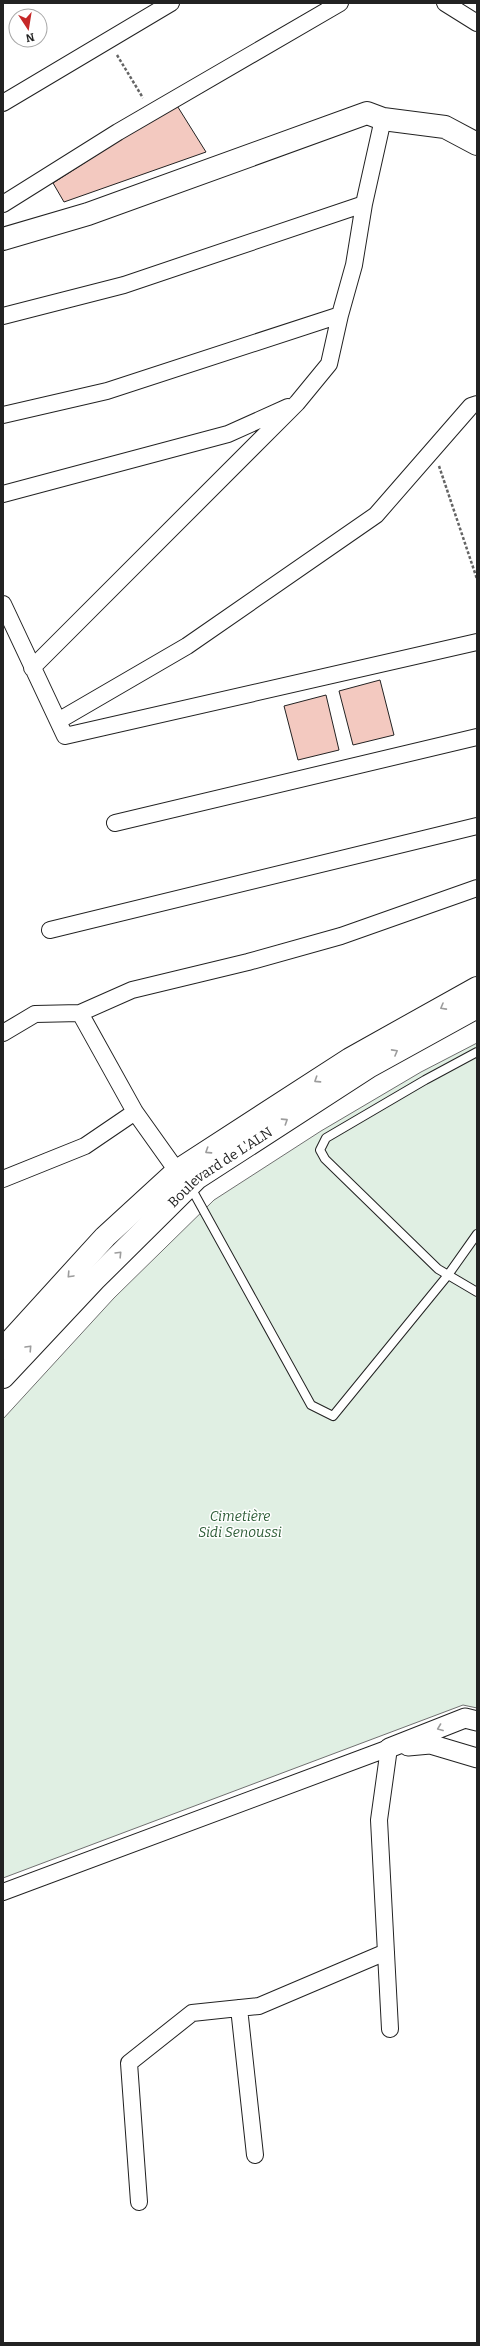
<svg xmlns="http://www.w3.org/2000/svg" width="480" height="2346" font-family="Bitter,serif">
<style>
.green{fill:#e0efe3;stroke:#6f6f6f}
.building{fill:#f3c9c0;stroke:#222}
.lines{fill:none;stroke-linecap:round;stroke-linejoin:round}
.service-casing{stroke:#222;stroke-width:10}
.minor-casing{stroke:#222;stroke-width:18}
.tertiary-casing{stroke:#222;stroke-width:21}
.secondary-casing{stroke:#222;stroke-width:24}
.primary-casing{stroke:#222;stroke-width:24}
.path{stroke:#646464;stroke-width:2.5;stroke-dasharray:3 2;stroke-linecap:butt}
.service{stroke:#fff;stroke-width:8}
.minor{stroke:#fff;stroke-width:16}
.tertiary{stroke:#fff;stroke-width:19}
.secondary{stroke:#fff;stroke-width:22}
.primary{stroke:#fff;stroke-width:22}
.oneway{stroke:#9c9c9c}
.labels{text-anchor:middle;stroke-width:3;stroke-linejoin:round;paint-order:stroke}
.street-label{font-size:14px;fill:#222;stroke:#fff}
.park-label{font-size:14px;font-style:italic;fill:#2f5e38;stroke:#fff}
</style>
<rect width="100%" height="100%" fill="#fff"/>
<path class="green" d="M 477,1043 L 477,1708 L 463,1705 L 3,1878 L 3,1419 L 114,1298 L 214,1200 L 321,1131 L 421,1072 Z"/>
<path class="building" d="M 176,104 L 206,152 L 64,202 L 53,183 Z
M 380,680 L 394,735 L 353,745 L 339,691 Z
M 326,695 L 339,750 L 298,760 L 284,706 Z"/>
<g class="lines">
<g class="service-casing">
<path id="service" d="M 477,1052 L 425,1080 L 326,1138 L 320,1150 L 325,1159 L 438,1269 L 477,1292
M 190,1186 L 311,1405 L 333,1416 L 448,1275 L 477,1234"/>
</g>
<g class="minor-casing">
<path id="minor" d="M 445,3 L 477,23
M 3,103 L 171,3
M 3,204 L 118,132 L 340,3
M 3,316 L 124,285 L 364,204
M 3,415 L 107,391 L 340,315
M 3,494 L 228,434 L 288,407
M 3,604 L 65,736 L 477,642
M 32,668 L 297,403 L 329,364 L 340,315 L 354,265 L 364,204 L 383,119
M 58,721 L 187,646 L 376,515 L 471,406 L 477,404
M 115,823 L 477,737
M 50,930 L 477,826
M 80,1013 L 135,1112 L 177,1171
M 3,1033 L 35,1014 L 80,1013 L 132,990 L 248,962 L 341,936 L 477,888
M 3,1179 L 85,1146 L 135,1112
M 3,1892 L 389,1748 L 379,1820 L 390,2029
M 239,2008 L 255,2155
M 139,2202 L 129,2063 L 192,2013 L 259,2006 L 386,1952"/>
</g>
<g class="tertiary-casing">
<path id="tertiary" d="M 408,1746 L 430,1744 L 477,1758
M 389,1748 L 465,1718 L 477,1721"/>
</g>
<g class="secondary-casing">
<path id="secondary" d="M 3,239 L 88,214 L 367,113 L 383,119 L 445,127 L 477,144"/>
</g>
<g class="primary-casing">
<g id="primary">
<path d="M 3,1349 L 105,1237 L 177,1171 L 350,1059 L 477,988"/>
<path id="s1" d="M 3,1377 L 94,1280 L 197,1178 L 370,1066 L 477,1007"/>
</g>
</g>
<path class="path" d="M 117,55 L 143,98
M 439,466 L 477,579"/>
<use href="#service" class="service"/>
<use href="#minor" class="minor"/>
<use href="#tertiary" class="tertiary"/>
<use href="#secondary" class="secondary"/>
<use href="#primary" class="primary"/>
</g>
<defs><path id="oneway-chevron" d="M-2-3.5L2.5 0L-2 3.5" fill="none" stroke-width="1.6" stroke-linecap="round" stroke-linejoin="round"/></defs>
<g class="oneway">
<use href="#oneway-chevron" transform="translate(443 1007) rotate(151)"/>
<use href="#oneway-chevron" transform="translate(395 1052) rotate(-29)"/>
<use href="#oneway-chevron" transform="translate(317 1080) rotate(147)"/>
<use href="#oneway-chevron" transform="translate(285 1121) rotate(-33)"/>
<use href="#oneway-chevron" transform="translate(208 1151) rotate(147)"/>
<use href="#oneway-chevron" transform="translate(119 1254) rotate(-46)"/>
<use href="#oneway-chevron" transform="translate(70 1275) rotate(133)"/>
<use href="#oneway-chevron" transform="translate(29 1348) rotate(-47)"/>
<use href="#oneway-chevron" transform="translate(440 1728) rotate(159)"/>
</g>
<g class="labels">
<g class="street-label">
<text dy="5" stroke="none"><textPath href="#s1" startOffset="303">Boulevard de L'ALN</textPath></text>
</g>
<g class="park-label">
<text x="240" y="1521">Cimetière<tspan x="240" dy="16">Sidi Senoussi</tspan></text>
</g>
</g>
<rect width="480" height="2346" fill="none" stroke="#222222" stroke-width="8"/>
<g transform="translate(28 28) rotate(168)"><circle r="19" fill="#ffffff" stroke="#a7a7a7"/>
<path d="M0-3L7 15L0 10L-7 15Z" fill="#c62828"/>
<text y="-6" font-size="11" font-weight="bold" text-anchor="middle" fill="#222222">N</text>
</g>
</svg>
